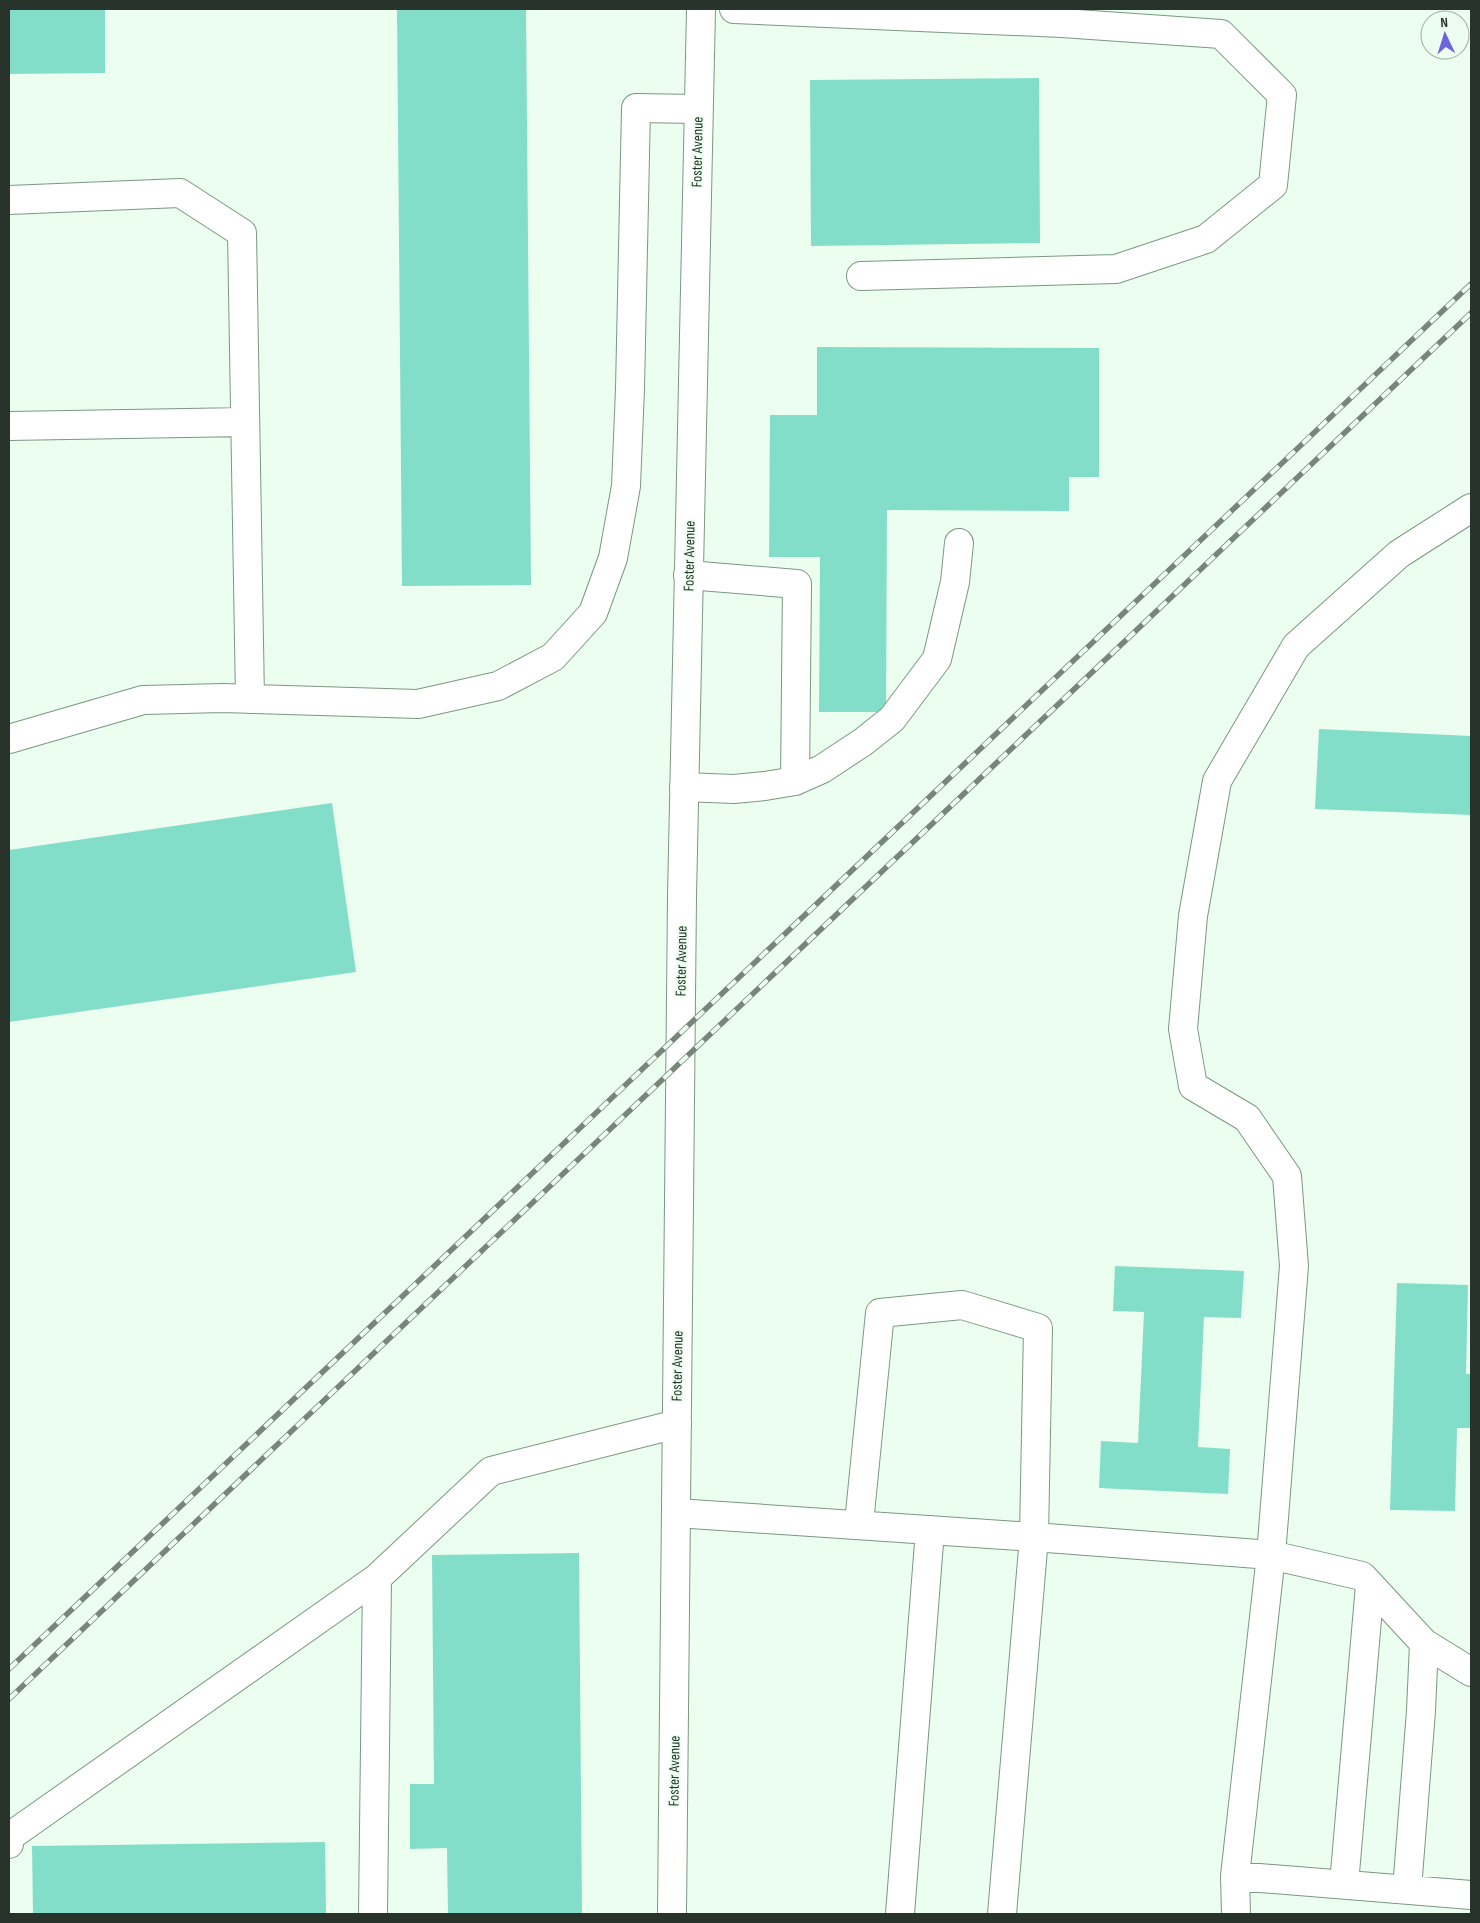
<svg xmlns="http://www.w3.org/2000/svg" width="1480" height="1923" font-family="'Sofia Sans Condensed',sans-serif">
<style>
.building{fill:#83dec9}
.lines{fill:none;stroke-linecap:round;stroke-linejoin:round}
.minor-casing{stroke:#7b9881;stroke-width:30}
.major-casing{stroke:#7b9881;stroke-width:30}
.minor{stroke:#fff;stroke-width:28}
.major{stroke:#fff;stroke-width:28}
.rail-casing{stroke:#77857a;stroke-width:5.5}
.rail{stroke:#ecfeef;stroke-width:4;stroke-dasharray:11;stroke-linecap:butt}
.labels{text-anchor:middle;stroke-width:4;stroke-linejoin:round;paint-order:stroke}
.street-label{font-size:15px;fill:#28342b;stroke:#ecfeef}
</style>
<rect width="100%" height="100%" fill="#ecfeef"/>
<path class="building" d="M 9,9 L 105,9 L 105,73 L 9,74 Z
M 397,9 L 526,9 L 531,585 L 402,586 Z
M 1039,78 L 1040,243 L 811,246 L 810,80 Z
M 817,347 L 1099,348 L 1099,477 L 1069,477 L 1069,511 L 887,510 L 886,712 L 819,712 L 820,557 L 769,557 L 770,415 L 817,415 Z
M 1319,729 L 1471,736 L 1471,815 L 1315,809 Z
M 332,803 L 356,972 L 9,1022 L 9,850 Z
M 1115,1266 L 1244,1271 L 1241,1318 L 1204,1317 L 1198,1447 L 1230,1449 L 1228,1494 L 1099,1488 L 1101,1441 L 1138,1443 L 1144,1312 L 1113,1311 Z
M 1397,1283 L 1468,1285 L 1466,1374 L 1471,1374 L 1471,1428 L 1457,1428 L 1455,1511 L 1390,1510 Z
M 579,1553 L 582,1914 L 448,1914 L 447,1848 L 410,1849 L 410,1784 L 434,1784 L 432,1555 Z
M 325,1842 L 326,1914 L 33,1914 L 32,1846 Z"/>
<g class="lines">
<g class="minor-casing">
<path id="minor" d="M 734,9 L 1062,23 L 1221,34 L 1282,95 L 1273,185 L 1206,239 L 1116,269 L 861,276
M 9,200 L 180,193 L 242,233 L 250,699
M 9,426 L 245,422
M 688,575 L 797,584 L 795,781
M 9,739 L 143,700 L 223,698 L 418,704 L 498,686 L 553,657 L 593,613 L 613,558 L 626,486 L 630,389 L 636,108 L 698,109
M 684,787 L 734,789 L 765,786 L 795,781 L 822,769 L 863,742 L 892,719 L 937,659 L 955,582 L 959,543
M 676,1513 L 1034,1537 L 1002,1914
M 859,1523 L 880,1313 L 962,1305 L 1038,1328 L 1034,1537 L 1271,1555 L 1362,1576 L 1424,1643 L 1471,1672
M 9,1844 L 9,1837 L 377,1578
M 1235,1876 L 1471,1895
M 1344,1884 L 1370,1585
M 1407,1889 L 1421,1711 L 1424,1643
M 373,1914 L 377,1578 L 491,1471 L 677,1424
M 900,1914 L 930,1530
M 1236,1914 L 1235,1876 L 1271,1555 L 1294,1266 L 1287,1176 L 1247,1118 L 1193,1086 L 1183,1029 L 1193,916 L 1217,781 L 1296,646 L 1399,554 L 1471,508"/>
</g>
<g class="major-casing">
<path id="major" d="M 672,1914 L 682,896 L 701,9"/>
</g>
<use href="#minor" class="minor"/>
<use href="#major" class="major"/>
<g class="rail-casing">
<path id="rail" d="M 9,1669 L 1471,284
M 9,1699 L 1471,313"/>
</g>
<use href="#rail" class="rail"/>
</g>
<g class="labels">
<g class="street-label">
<text transform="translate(697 152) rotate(-89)" y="5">Foster Avenue</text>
<text transform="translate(689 556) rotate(-89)" y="5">Foster Avenue</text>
<text transform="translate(681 961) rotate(-89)" y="5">Foster Avenue</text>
<text transform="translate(677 1366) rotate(-89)" y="5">Foster Avenue</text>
<text transform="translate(674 1771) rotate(-89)" y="5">Foster Avenue</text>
</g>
</g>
<rect width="1480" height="1923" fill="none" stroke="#28342b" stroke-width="20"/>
<g transform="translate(1445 35) rotate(356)"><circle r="24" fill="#ecfeef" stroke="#9eada1"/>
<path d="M0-4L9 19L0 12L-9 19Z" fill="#6c63dd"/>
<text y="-8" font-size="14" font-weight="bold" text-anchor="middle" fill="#28342b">N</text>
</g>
</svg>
